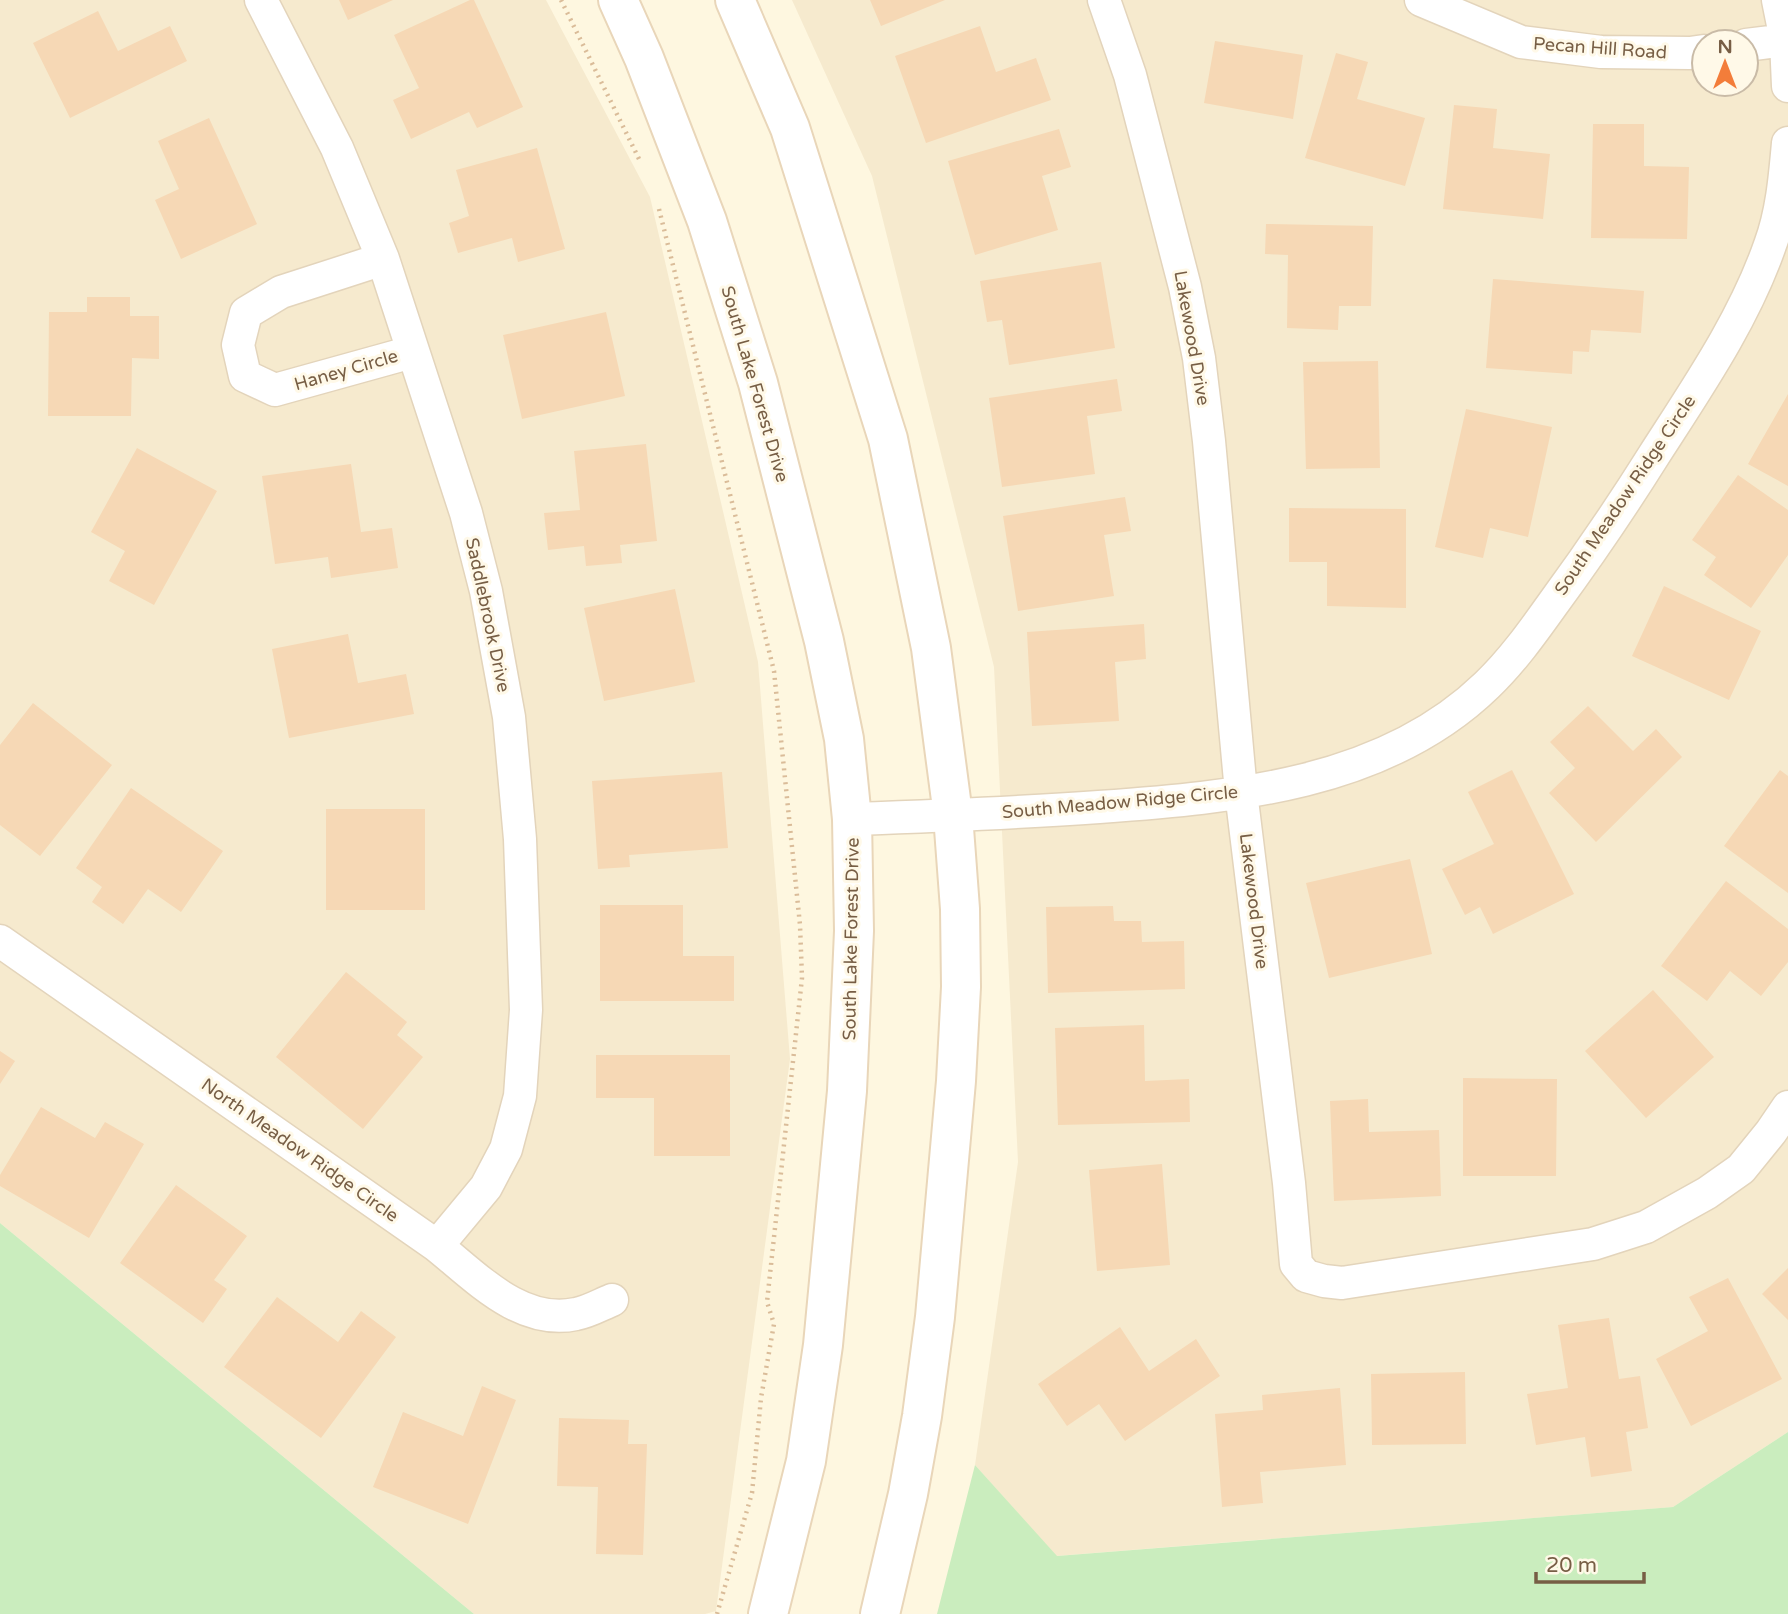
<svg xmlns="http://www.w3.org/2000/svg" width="1788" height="1614" font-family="'Varela Round',sans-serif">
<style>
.residential{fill:#f6eace;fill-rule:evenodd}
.green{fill:#caedbe}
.building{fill:#f6d8b5}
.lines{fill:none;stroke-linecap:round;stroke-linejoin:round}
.street-casing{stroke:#e3d4bb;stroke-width:35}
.secondary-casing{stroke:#e9d6b9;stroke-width:42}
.path{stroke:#dabc99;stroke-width:4.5;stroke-dasharray:2 5;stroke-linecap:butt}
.street{stroke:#fff;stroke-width:32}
.secondary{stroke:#fff;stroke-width:38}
.labels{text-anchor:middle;stroke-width:6;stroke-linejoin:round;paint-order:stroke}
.street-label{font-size:18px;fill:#775e45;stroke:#fff9e8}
</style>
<rect width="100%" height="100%" fill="#fef7e0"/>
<path class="residential" d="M 0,0 L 546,0 L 650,197 L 758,662 L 790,1059 L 716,1611 L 705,1614 L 474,1614 L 0,1223 Z
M 792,0 L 1788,0 L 1788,1432 L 1673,1507 L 1056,1556 L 975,1465 L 1018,1162 L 994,667 L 872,176 ZM 1704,42 L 1746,42 L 1746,84 L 1704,84 Z"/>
<path class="green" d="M 0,1223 L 474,1614 L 0,1614 Z
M 1788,1432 L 1788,1614 L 937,1614 L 975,1465 L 1057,1556 L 1673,1507 Z"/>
<path class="building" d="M 339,0 L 393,0 L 348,20 Z
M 470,0 L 474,0 L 523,107 L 477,128 L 469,112 L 411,139 L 393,100 L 419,88 L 394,35 Z
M 870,0 L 945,0 L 881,26 Z
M 98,11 L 118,51 L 170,26 L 187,61 L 70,118 L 33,43 Z
M 980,26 L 996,72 L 1036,58 L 1051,100 L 926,143 L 895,56 Z
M 1215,41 L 1303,55 L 1293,119 L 1204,103 Z
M 1336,53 L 1368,62 L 1357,99 L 1425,118 L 1405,186 L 1305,158 Z
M 1454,105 L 1497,109 L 1493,148 L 1550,154 L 1543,219 L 1443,209 Z
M 209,118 L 257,224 L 181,259 L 155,200 L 179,189 L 158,141 Z
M 1593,124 L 1644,124 L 1644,166 L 1689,167 L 1687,239 L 1591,238 Z
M 1059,129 L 1071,167 L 1042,176 L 1058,230 L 975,255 L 948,161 Z
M 537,148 L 565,249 L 518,262 L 512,238 L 458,253 L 449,223 L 469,216 L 456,170 Z
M 1266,224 L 1373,226 L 1371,306 L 1339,306 L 1338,330 L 1287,328 L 1288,255 L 1265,254 Z
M 1101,262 L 1115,348 L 1009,365 L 1002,320 L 987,322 L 980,281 Z
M 1493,279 L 1644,291 L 1641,333 L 1591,330 L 1589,352 L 1573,351 L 1572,374 L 1486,368 Z
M 87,297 L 130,297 L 130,316 L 159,316 L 159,359 L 132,358 L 131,416 L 48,416 L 49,312 L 87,312 Z
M 606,312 L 625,396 L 522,419 L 503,335 Z
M 1378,361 L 1380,468 L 1306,469 L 1303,362 Z
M 1117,379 L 1122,411 L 1087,416 L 1095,474 L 1002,487 L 989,398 Z
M 1788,394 L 1788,486 L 1748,464 Z
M 1466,409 L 1552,427 L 1528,537 L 1490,528 L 1483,558 L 1435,547 Z
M 646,444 L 657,541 L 620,545 L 622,563 L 586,566 L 584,546 L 548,550 L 544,513 L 580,510 L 574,451 Z
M 137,448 L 217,491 L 154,605 L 109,581 L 125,551 L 91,532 Z
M 351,464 L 361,532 L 392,528 L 398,568 L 331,578 L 328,557 L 275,564 L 262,476 Z
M 1738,475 L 1788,510 L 1788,555 L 1751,608 L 1704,575 L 1716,557 L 1692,540 Z
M 1125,497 L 1131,531 L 1104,535 L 1114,596 L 1018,611 L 1003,516 Z
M 1289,508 L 1406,509 L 1406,608 L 1327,606 L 1327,562 L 1289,562 Z
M 1664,586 L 1761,631 L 1729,700 L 1632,656 Z
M 675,589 L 695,682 L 604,701 L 584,608 Z
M 1144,624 L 1146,659 L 1115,662 L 1119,721 L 1032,726 L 1027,632 Z
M 348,634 L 358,683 L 406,674 L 414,714 L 289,738 L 272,649 Z
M 33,703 L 112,765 L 40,856 L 0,825 L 0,745 Z
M 1588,706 L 1633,751 L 1656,729 L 1682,757 L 1596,842 L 1549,793 L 1575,768 L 1550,742 Z
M 1512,770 L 1574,894 L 1493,934 L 1480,907 L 1465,915 L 1442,869 L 1494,844 L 1468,792 Z
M 1780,770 L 1788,776 L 1788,893 L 1724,846 Z
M 722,772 L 728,848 L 629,855 L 630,867 L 598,869 L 592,781 Z
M 131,788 L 223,851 L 181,912 L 148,889 L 123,924 L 92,902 L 102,887 L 76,868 Z
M 326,809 L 425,809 L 425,910 L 326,910 Z
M 1410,859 L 1432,954 L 1329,978 L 1306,883 Z
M 1726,881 L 1788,929 L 1788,962 L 1761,996 L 1730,971 L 1707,1001 L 1661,966 Z
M 600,905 L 683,905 L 683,956 L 734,956 L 734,1001 L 600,1001 Z
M 1113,906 L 1114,921 L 1141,921 L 1142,942 L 1184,941 L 1185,989 L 1048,993 L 1046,907 Z
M 346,972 L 407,1022 L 397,1035 L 423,1057 L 363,1129 L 276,1057 Z
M 1653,990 L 1714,1057 L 1646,1118 L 1585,1051 Z
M 1144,1025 L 1145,1081 L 1189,1079 L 1190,1122 L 1058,1125 L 1055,1028 Z
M 0,1051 L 15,1061 L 0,1084 Z
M 596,1055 L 730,1055 L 730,1156 L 654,1156 L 654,1098 L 596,1098 Z
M 1463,1078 L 1557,1079 L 1556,1176 L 1463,1176 Z
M 1368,1099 L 1369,1132 L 1439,1130 L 1441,1196 L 1334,1201 L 1330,1101 Z
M 41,1107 L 95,1138 L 105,1122 L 144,1144 L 89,1238 L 0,1186 L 0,1175 Z
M 1162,1164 L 1170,1265 L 1097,1271 L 1089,1170 Z
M 176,1185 L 247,1236 L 214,1280 L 227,1289 L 203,1323 L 120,1263 Z
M 1788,1268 L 1788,1320 L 1762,1294 Z
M 1728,1278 L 1782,1379 L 1691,1426 L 1656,1359 L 1708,1331 L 1689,1297 Z
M 277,1297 L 338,1342 L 361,1311 L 396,1337 L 321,1438 L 224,1367 Z
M 1609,1318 L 1619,1379 L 1640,1376 L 1648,1428 L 1626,1432 L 1632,1471 L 1591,1477 L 1585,1437 L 1536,1445 L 1527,1394 L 1568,1388 L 1558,1325 Z
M 1120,1327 L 1149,1371 L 1196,1339 L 1220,1376 L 1125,1441 L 1099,1404 L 1067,1426 L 1038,1384 Z
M 1465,1372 L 1466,1444 L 1372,1445 L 1371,1374 Z
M 482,1386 L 516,1400 L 468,1524 L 373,1487 L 403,1412 L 463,1436 Z
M 1340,1388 L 1346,1465 L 1260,1472 L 1263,1503 L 1222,1507 L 1215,1414 L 1263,1410 L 1262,1395 Z
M 559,1418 L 629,1420 L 628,1444 L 647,1444 L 643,1555 L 596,1554 L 598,1487 L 557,1486 Z"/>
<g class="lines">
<g class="street-casing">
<path id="street" d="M 261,0 L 337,148 L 383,259 L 466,513 L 486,591 L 509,717 L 520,839 L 526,1010 L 520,1096 L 506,1149 L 486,1187 L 437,1246
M 1104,0 L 1130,75 L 1185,287 L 1199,358 L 1209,441 L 1241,792 L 1289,1183 L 1296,1264 L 1306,1276 L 1324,1281 L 1342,1283 L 1593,1244 L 1646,1227 L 1707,1193 L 1741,1169 L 1771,1132 L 1788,1107
M 1421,0 L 1521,42 L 1601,52 L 1690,53 L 1704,51
M 1778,0 L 1786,40 L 1788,86
M 1746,45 L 1786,40
M 383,259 L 281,292 L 246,313 L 238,345 L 245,376 L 275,390 L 412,352
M 852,819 C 935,816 1017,813 1099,807 C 1234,797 1384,785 1487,685 C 1512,661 1532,633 1552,605 C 1588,556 1622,506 1654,455 C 1697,388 1744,320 1770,245 C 1782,213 1785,177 1788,143
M 0,941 L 437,1246 C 476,1277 521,1326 576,1314 C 588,1312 600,1305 612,1300"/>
</g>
<g class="secondary-casing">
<path id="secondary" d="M 618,0 L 644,58 L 707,221 L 758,383 L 824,641 L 844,739 L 852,819 L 854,931 L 847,1091 L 823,1345 L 806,1461 L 768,1614
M 735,0 L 790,128 L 888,439 L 931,648 L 953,815 L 960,909 L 961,987 L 956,1081 L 935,1317 L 922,1416 L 908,1494 L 880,1614"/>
</g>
<path class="path" d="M 561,0 L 640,161
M 659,209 L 774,671 L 800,925 L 802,978 L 767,1302 L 774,1324 L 761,1398 L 752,1493 L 717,1614"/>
<use href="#street" class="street"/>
<use href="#secondary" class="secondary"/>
</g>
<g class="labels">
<g class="street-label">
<text transform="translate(1600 48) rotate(4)" y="6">Pecan Hill Road</text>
<text transform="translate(1192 338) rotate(80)" y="6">Lakewood Drive</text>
<text transform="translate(346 370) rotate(-16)" y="6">Haney Circle</text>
<text transform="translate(755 384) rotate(74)" y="6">South Lake Forest Drive</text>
<text transform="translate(1625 495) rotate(-56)" y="6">South Meadow Ridge Circle</text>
<text transform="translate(488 615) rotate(78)" y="6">Saddlebrook Drive</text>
<text transform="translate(1120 802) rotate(-5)" y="6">South Meadow Ridge Circle</text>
<text transform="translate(1254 901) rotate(83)" y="6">Lakewood Drive</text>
<text transform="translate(851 939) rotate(-89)" y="6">South Lake Forest Drive</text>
<text transform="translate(300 1150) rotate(35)" y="6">North Meadow Ridge Circle</text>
</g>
</g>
<g transform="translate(1725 63)"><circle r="33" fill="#fff9e8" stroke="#c9bba7" stroke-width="2"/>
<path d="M0-5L12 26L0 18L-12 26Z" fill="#f37d3a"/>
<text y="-10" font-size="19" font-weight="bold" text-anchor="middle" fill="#775e45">N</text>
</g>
<path d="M1536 1572v10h108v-10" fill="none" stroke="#775e45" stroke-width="3.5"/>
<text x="1546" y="1572" font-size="21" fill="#775e45" stroke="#fff9e8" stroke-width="5" paint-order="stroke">20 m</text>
</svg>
